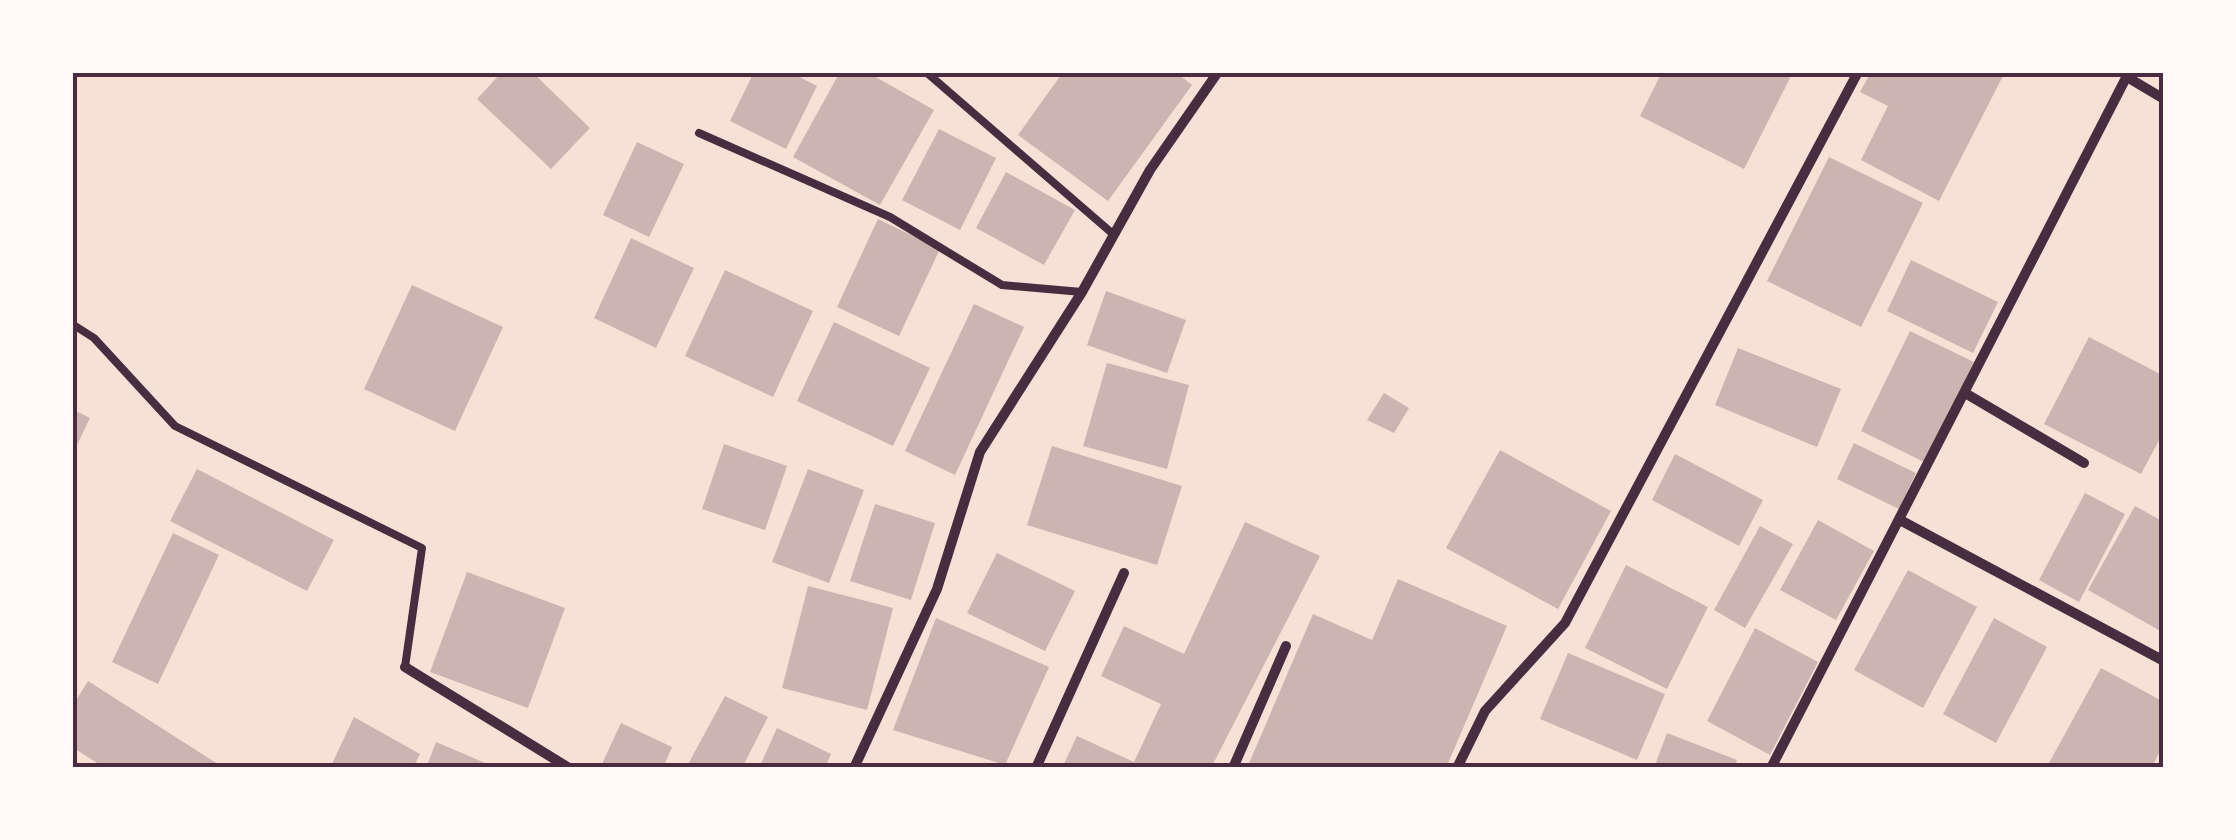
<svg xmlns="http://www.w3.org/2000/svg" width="2236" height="840" font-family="'Sofia Sans Condensed',sans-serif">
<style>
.building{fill:#ccb4b1}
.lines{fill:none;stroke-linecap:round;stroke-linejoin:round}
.service{stroke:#4a2c40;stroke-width:8}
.minor{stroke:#4a2c40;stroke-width:10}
.neatline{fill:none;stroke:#4a2c40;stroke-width:4}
</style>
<rect width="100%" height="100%" fill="#f7e1d7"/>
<path class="building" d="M 502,72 L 532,72 L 590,128 L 551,169 L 477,99 Z
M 754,72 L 790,72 L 817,86 L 786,149 L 730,121 Z
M 840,72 L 867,72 L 934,110 L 880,205 L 793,157 Z
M 1063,72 L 1176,72 L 1192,85 L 1108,201 L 1018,135 Z
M 1662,72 L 1780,72 L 1790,78 L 1744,169 L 1640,116 Z
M 1871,72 L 2005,72 L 1939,201 L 1861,160 L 1888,106 L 1860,92 Z
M 939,129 L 996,158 L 960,230 L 902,200 Z
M 637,142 L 684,164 L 649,237 L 603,215 Z
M 1829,157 L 1923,203 L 1861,327 L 1767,281 Z
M 1006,172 L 1075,210 L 1044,265 L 976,228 Z
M 878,219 L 940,249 L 899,336 L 837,307 Z
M 631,238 L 694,268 L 656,348 L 594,318 Z
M 1911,260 L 1998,302 L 1973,353 L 1887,311 Z
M 725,270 L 813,311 L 773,397 L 685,356 Z
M 412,285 L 503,327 L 455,431 L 364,389 Z
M 1106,291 L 1186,320 L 1167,373 L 1087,345 Z
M 974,304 L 1024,327 L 955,475 L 905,451 Z
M 834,322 L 930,368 L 893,446 L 797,401 Z
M 1910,331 L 1974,362 L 1924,462 L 1861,431 Z
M 2089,337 L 2164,376 L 2164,431 L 2141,474 L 2044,424 Z
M 1738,348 L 1841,389 L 1817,447 L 1715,405 Z
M 1107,363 L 1189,385 L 1167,469 L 1083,446 Z
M 1384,393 L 1409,408 L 1394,433 L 1367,420 Z
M 72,409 L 90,418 L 72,455 Z
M 1854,443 L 1916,473 L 1899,509 L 1837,479 Z
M 724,444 L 787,466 L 765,530 L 702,509 Z
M 1052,446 L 1182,486 L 1157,565 L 1027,525 Z
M 1500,450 L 1611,511 L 1558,609 L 1446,548 Z
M 1675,454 L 1763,500 L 1739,546 L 1652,500 Z
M 197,469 L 334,540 L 307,591 L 170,521 Z
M 808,469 L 864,490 L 829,583 L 772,562 Z
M 2085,493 L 2125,514 L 2079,602 L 2039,580 Z
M 875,504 L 935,523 L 911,600 L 850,581 Z
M 2135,506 L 2164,522 L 2164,633 L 2088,590 Z
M 1818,520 L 1874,551 L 1836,620 L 1780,590 Z
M 1245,522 L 1320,556 L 1211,768 L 1062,768 L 1077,736 L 1134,762 L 1161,704 L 1101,676 L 1124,626 L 1184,654 Z
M 1760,526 L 1793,544 L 1745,628 L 1714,610 Z
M 173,533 L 219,555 L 158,684 L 112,662 Z
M 997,553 L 1075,591 L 1045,651 L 967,613 Z
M 1626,565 L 1708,607 L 1667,689 L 1585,648 Z
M 1908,570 L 1977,607 L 1923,708 L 1854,670 Z
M 467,572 L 565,608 L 528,708 L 430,672 Z
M 1398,579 L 1507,626 L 1446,768 L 1247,768 L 1313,614 L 1372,640 Z
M 808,586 L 893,608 L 867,710 L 782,688 Z
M 936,618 L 1049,667 L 1005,765 L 893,730 Z
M 1994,618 L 2047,647 L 1996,743 L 1943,714 Z
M 1755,628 L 1818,662 L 1770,755 L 1707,721 Z
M 1568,653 L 1665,694 L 1637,760 L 1540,719 Z
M 2101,668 L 2164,702 L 2164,744 L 2151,768 L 2058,768 L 2049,763 Z
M 88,681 L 224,768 L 105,768 L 72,747 L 72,707 Z
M 725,696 L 768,717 L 742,768 L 686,768 Z
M 354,717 L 420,754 L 413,768 L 330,768 Z
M 621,723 L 672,747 L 663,768 L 600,768 Z
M 777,728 L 831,754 L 825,768 L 759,768 Z
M 1667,733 L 1737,760 L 1734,768 L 1654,768 Z
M 436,742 L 497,768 L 426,768 Z"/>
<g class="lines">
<path class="service" d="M 926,72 L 1113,234
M 699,133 L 890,217 L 1002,285 L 1082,292
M 72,324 L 94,338 L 175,426 L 422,548 L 405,667"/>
<path class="minor" d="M 2127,77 L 2164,99
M 1965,393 L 2084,463
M 1900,520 L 2164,661
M 405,667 L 569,768
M 854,768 L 937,589 L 980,452 L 1082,292 L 1150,170 L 1218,72
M 1036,768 L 1124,573
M 1233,768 L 1286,646
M 1457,768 L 1485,711 L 1565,623 L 1858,72
M 1771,768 L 2129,72"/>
</g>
<rect width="2236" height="840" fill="none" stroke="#fffaf5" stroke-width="150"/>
<rect x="75" y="75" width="2086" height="690" class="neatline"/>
</svg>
